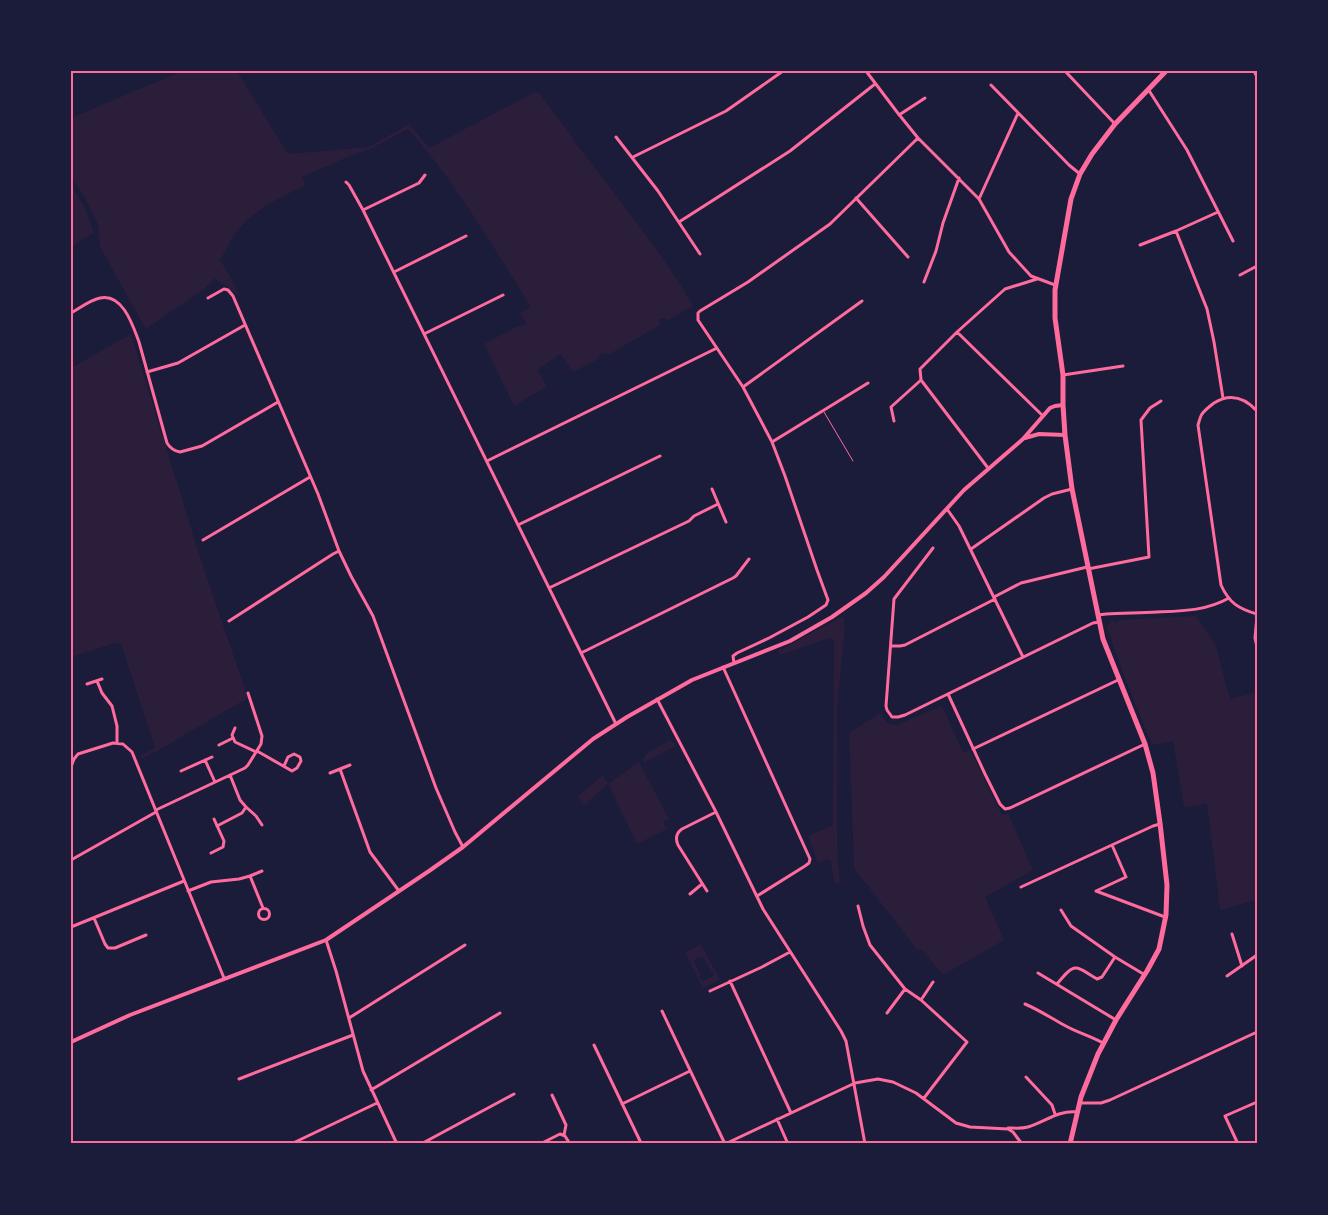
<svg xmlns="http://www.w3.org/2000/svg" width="1328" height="1215" font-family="'Fira Sans',sans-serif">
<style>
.green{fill:#2a1e3b;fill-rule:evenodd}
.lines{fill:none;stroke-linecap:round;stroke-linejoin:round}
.service{stroke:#ff6b9d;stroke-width:1}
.minor{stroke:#ff6b9d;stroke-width:3}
.tertiary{stroke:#ff6b9d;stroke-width:4}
.primary{stroke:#ff6b9d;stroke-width:5}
.neatline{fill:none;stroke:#ff6b9d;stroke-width:2}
</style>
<rect width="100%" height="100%" fill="#1b1b3a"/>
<path class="green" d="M 182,71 L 237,71 L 288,154 L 369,147 L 409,124 L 429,148 L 535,92 L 539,93 L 574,139 L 573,140 C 599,172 623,205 648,238 C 664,260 680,282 693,306 L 668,320 L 661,318 L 658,320 L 660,325 L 608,355 L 602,353 L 599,355 L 600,358 L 573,372 L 561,354 L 537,370 L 547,386 L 514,406 L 484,344 L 518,326 L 519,327 L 526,324 L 520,313 L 531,307 C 492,246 456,182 408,129 L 370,149 L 345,158 L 302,177 L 306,185 C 282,197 256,208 238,230 C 231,239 226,250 220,260 L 231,278 L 239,296 L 226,286 L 219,282 L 215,278 L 203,290 L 146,329 L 100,247 L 98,225 L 85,198 L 71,177 L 71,118 Z
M 71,185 L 85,208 L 94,233 L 71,247 Z
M 131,334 L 200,557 L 248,698 L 157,751 L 141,759 L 140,756 L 155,748 L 122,647 L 120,644 L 115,643 L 71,657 L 71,368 Z
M 1196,616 L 1216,646 L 1230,699 L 1257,692 L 1257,900 L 1220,910 L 1207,804 L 1184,807 L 1173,741 L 1152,745 L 1124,676 L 1107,627 L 1112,620 L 1116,623 L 1119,620 Z
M 841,617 L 844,618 L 845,627 L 837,708 L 837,850 L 840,883 L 836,883 L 834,881 L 831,861 L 827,860 L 818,863 L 808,836 L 833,825 L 834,642 L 832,638 L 829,638 L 780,655 L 778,651 Z
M 942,706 L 963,752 L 970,750 L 1002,815 L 1008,813 L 1033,870 L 985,897 L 1004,940 L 943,975 L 921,949 L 918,951 L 854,868 L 849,733 L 880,713 C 884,719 888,726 896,725 Z
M 668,741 L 674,742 L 676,746 L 645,762 L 643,759 L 646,754 Z
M 639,762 L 669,819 L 663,822 L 667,829 L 637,844 L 608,784 L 584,805 L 577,797 L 603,775 L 608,784 Z
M 701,944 L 720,980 L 703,988 L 685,953 ZM 698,957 L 699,959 L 703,957 L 707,964 L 709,964 L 708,966 L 711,971 L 712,970 L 714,974 L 713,976 L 702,982 L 699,977 L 701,975 L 694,961 L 696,960 L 695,958 Z"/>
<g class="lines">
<path class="service" d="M 824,412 L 853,461"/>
<path class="minor" d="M 866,71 L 897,112 L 918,138 L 979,199 L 1009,252 L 1031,276 L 1055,285
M 1065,71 L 1115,124
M 1254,71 L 1257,77
M 991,85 L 1069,165 L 1080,174
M 1148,89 L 1187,150 L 1233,241
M 899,115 L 925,98
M 616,137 L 658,191 L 700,254
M 633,157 L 726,111 L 783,71
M 346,182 L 349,185 L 363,210 L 616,724
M 856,198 L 908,257
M 979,199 L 1018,113
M 363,210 L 419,183 L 425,175
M 679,222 L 790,151 L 875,84
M 1176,231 L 1207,309 L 1214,342 L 1223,398
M 1140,245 L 1176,231 L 1218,212
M 394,272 L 466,236
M 1240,275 L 1257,266
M 924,282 L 936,251 L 943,223 L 959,178
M 208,298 L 224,289 L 228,290 L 233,296 L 318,494 L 339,551 L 351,576 L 373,616 L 436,788 L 455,832 L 463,847
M 71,313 C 80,308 90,300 100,298 C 123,293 133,326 139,342 L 167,443 C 170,448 174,451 180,452 L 202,446 L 278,402
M 957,332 L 1043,416
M 424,334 L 503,295
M 147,372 L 178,363 L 245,325
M 1063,375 L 1123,366
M 743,387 L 862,301
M 1257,411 C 1244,397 1230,393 1214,403 C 1210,406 1205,410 1202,414 C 1200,417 1199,422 1198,425 L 1221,585 C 1229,603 1239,609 1257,614
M 894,421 L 891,407 L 921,380
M 772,442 L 868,383
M 487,461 L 717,348
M 988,468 L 921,380 L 920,369 L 957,332 L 1005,289 L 1037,279
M 712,489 L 726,522
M 947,509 L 959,526 L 1023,657
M 518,525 L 660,456
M 203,540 L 310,477
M 933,548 L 894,599 L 886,706 L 887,710 L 892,717 L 898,717 L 905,715 L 1093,623 L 1099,622
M 971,549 L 1044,498 L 1052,494 L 1072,489
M 1088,569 L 1149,557 L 1141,420 L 1150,408 L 1161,401
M 549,588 L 689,521 L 694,516 L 718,504
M 994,597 L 1021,583 L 1087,567
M 1098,615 L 1106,614 C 1123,613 1140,613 1157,612 C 1182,611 1206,611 1229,598
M 1257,616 L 1255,638 L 1257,647
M 229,621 L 333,554 L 339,551
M 891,646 L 900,646 L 905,645 L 995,599
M 581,653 L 733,578 L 736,576 L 749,559
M 734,663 L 733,656 L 737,653 L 769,638 L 808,617 L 826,605 L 828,600 L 817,570 L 785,476 L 772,442 L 743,387 L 698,320 L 698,313 L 700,311 L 748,282 L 830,224 L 918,138
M 723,667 L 810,859 L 809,863 L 805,866 L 757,896
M 97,681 L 102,693 L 112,706 L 117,726 L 117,743
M 87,684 L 102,679
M 948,694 L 985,774 L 1000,804 L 1005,809 L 1010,808 L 1145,744
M 657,699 L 716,812 L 763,909 L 841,1031 L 846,1041 L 865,1144
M 235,728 L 232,735 L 235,742 L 256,752
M 219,745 L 233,738
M 973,749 L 1118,680
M 257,751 L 292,771 L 297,768 L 301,761 L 300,757 L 294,754 L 288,757 L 284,766
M 205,760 L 215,782
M 350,765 L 340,769 L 370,852 L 399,891
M 71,767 L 74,759 L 78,754 L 113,743 L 123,744 L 132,752 L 224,978
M 181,771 L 212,757
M 330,773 L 340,769
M 246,807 L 256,816 L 262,825
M 156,810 L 245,768 L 248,765 L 261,744 L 262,736 L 248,693
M 217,826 L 242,813 L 246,807 L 240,800 L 230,775
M 1112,845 L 1126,877 L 1096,891 L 1165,917
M 211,853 L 223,847 L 224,841 L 214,819
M 71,860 L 156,812
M 250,876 L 262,871
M 1021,887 L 1153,826 L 1160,824
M 188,891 L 211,882 L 239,879 L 250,876 L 263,908
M 707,891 L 678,845 C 675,838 676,833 682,829 L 716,812
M 690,894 L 702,884
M 858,906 L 863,926 L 870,945 L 905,989 L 921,1000 L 967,1042 L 924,1098
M258.5 914a5.5 5.5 0 1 1 11 0a5.5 5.5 0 1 1-11 0Z
M 1061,910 L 1071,926 L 1115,957 L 1145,975
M 94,918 L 105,944 L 108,948 L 115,948 L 146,935
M 71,927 L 184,881
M 1232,934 L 1242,966
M 326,940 L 336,971 L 363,1071 L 397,1144
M 1038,973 L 1116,1020
M 1227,976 L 1257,955
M 730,981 L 791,1113
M 1057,984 C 1075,962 1074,965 1097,979 L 1102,977 L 1115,957
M 710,991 L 762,967 L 790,952
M 921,1000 L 933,982
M 1025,1004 C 1039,1010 1051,1018 1064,1025 C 1076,1032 1090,1036 1103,1043
M 662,1011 L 725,1144 L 855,1083 L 878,1079 L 893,1082 L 916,1093 L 956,1123 L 970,1127 L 1008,1129 L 1013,1132 L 1022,1144
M 887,1013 L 905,989
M 349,1018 L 465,945
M 594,1045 L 641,1143
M 1026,1077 L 1052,1105 L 1055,1114
M 239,1079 L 353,1035
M 371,1090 L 500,1013
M 552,1095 L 566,1125 L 564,1135
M 1080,1103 L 1101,1103 L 1110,1100 L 1257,1032
M 622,1104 L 690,1071
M 777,1119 L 788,1144
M 1008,1128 C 1014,1128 1021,1129 1028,1127 C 1045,1122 1058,1110 1077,1112
M 291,1144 L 377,1103
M 421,1144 L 514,1094
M 540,1144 L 560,1134 L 565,1136 L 570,1144
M 1238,1144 L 1225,1116 L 1257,1102"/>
<path class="tertiary" d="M 1025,438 L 1039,434 L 1065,435
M 71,1042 L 130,1015 L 326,940 L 429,871 L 463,847 L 593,739 L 627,717 L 692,680 L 790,641 L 832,617 L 866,593 L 884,577 L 964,490 L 1023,439 L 1050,408 L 1055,406 L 1063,405"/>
<path class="primary" d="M 1070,1144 L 1081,1097 L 1098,1054 L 1116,1020 L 1147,971 L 1159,949 L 1166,915 L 1167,885 L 1160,823 L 1153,773 L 1145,744 L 1103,639 L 1072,489 L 1065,435 L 1063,405 L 1063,375 L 1055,318 L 1055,290 L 1071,199 L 1080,174 L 1092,154 L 1115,124 L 1166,71"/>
</g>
<rect width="1328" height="1215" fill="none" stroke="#1b1b3a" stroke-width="145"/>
<rect x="72" y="72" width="1184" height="1070" class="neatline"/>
</svg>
